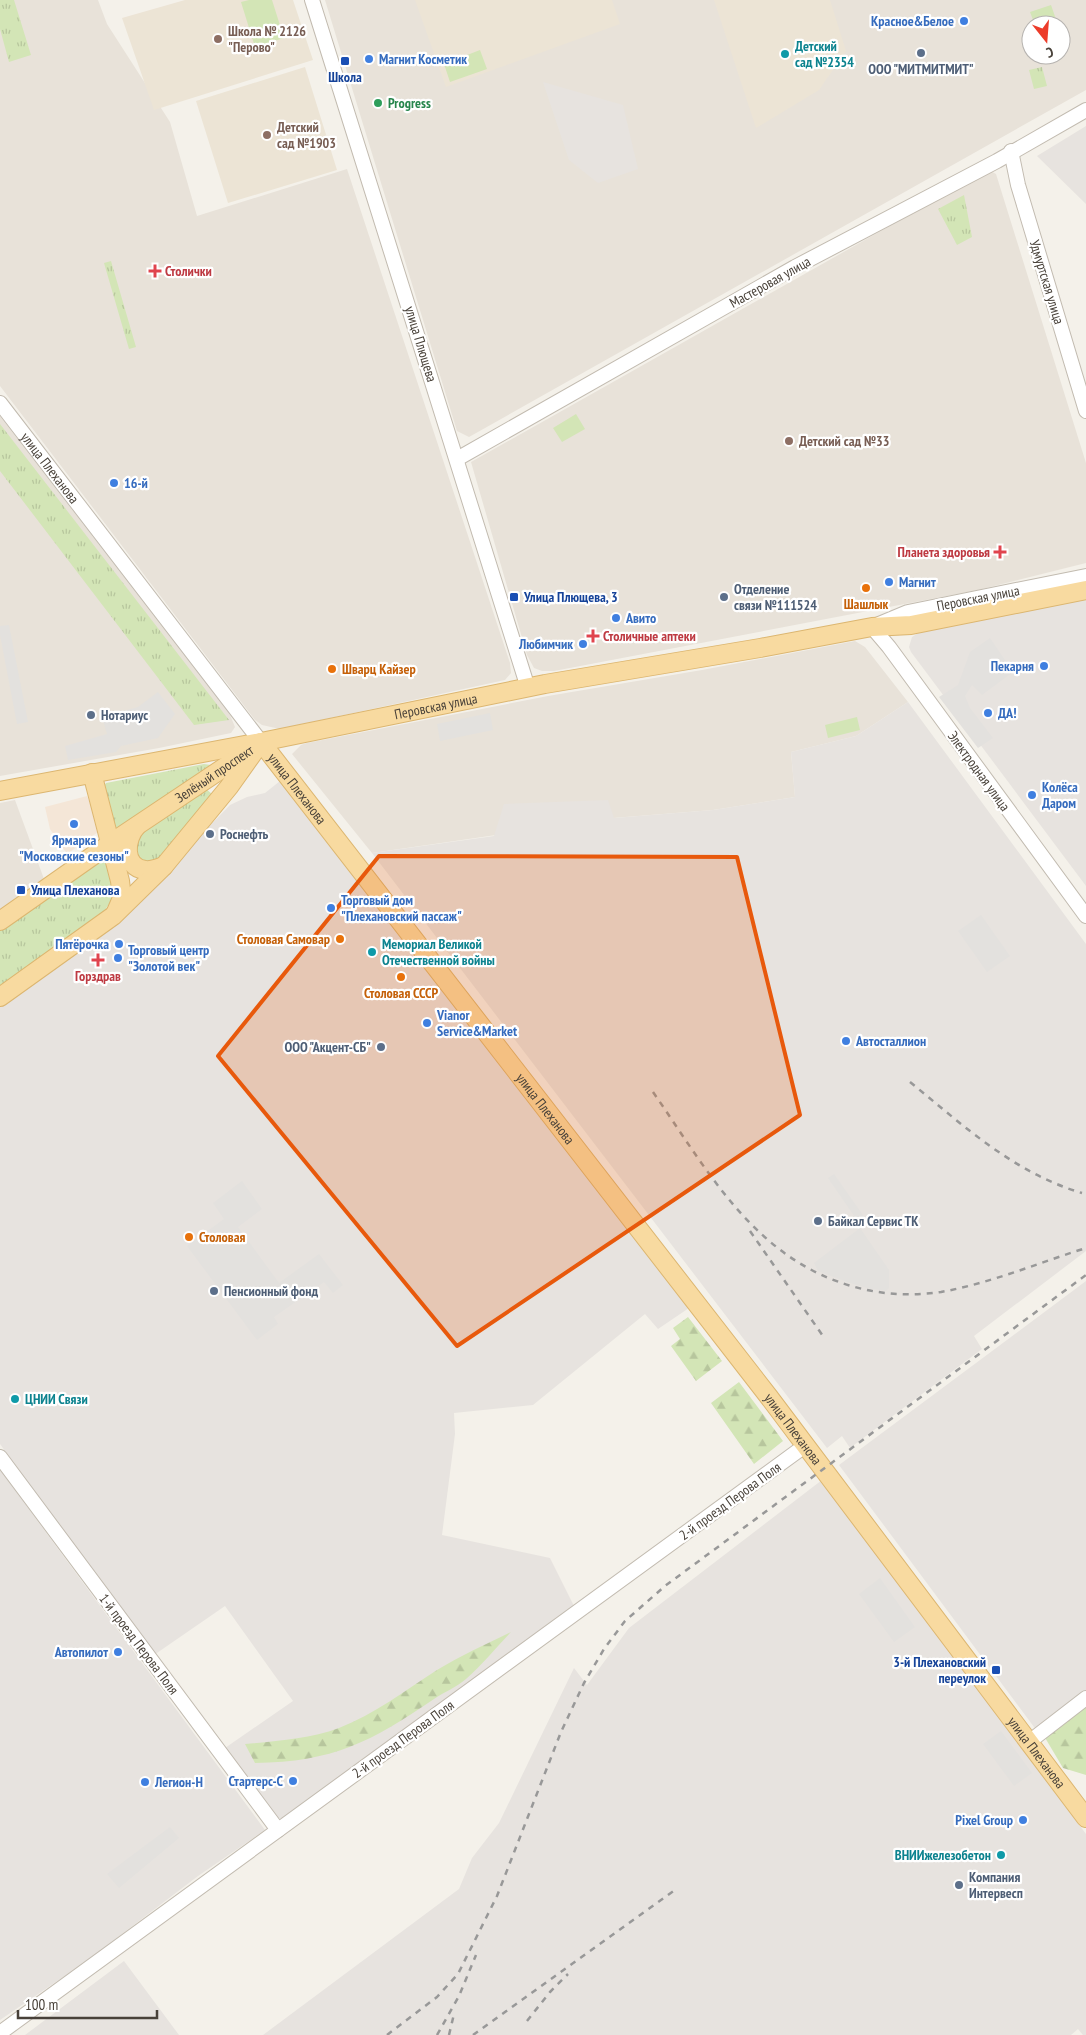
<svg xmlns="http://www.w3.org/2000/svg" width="1086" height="2035" font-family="'PT Sans Narrow',sans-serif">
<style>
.residential{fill:#e8e2d9;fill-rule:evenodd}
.commercial{fill:#f4e6d7}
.industrial{fill:#e7e3df}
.education{fill:#ece4d5}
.grass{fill:url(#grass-tufts)}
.forest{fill:url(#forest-firs)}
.pitch{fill:#d3e5b6}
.parking{fill:#e3e1de}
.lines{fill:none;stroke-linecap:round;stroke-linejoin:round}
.minor-casing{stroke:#c2bbb0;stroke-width:16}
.major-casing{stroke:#dcb670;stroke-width:20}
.minor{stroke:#fff;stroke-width:14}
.major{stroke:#f8daa0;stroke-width:18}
.rail{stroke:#989898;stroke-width:2.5;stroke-dasharray:6 6;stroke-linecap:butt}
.marked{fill:#e8590c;fill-opacity:0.2;stroke:#e8590c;stroke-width:4;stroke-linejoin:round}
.shop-dot{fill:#3f7fe0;stroke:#fff;stroke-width:2}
.education-dot{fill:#8d6e63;stroke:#fff;stroke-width:2}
.service-dot{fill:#5c6f8a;stroke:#fff;stroke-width:2}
.culture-dot{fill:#0f9aa8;stroke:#fff;stroke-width:2}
.transit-dot{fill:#1a4fb4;stroke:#fff;stroke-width:2}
.leisure-dot{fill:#2e9e5b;stroke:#fff;stroke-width:2}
.health-dot{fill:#e0444e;stroke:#fff;stroke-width:2}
.food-dot{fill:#e8710a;stroke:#fff;stroke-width:2}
.labels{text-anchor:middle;stroke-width:4.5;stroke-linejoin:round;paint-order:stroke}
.shop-label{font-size:14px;font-weight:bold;fill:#366cbe;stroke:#fff;text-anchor:start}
.education-label{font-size:14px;font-weight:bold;fill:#785e54;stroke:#fff;text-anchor:start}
.culture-label{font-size:14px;font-weight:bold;fill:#0d838f;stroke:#fff;text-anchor:start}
.service-label{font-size:14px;font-weight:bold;fill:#4e5e75;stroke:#fff;text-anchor:start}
.transit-label{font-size:14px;font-weight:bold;fill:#164399;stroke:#fff;text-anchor:start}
.leisure-label{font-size:14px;font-weight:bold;fill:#27864d;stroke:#fff;text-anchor:start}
.health-label{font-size:14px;font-weight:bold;fill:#be3a42;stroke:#fff;text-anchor:start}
.street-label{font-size:14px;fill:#484139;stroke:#fff}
.food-label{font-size:14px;font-weight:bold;fill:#c56008;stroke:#fff}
</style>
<defs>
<pattern id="grass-tufts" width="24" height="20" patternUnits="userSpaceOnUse" patternTransform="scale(1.25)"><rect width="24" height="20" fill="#d3e5b6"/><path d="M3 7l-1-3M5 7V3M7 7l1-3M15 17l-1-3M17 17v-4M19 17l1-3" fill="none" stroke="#b7c69d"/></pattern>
<pattern id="forest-firs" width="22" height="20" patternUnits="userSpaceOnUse" patternTransform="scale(1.25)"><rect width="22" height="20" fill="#d3e5b6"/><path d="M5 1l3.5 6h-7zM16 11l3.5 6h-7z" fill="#b7c69d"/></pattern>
</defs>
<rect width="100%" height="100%" fill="#f4f1ea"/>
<path class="residential" d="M 0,0 L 98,0 L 107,24 L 170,122 L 197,216 L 347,169 L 510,663 L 511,673 L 505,680 L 280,729 L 262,725 L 255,720 L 0,386 Z
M 325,0 L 1086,0 L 1086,90 L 469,437 L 457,431 ZM 1031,25 L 1061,25 L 1061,55 L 1031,55 Z
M 989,170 L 996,174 L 1086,463 L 1086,563 L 978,590 L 554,671 L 542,671 L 534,668 L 527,655 L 471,462 Z
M 0,416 L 230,715 L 235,727 L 231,733 L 159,748 L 0,776 Z
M 855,641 L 865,647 L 908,702 L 856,736 L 791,752 L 795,797 L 713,810 L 613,818 L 372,853 L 292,754 L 301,745 L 307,743 L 548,696 L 702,670 Z
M 15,800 L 44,879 L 0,910 L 0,803 Z"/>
<path class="commercial" d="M 87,796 L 101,830 L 67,854 L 50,829 L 45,807 Z"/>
<path class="industrial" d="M 543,82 L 623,105 L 638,169 L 598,183 L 569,160 Z
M 1086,126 L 1086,204 L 1037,156 Z
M 1086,599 L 1086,886 L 911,652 L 909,647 L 912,637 L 920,632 Z
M 908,702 L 1086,944 L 1086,1251 L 974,1336 L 982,1349 L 850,1448 L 842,1436 L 827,1448 L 372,853 L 494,836 L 504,804 L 608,800 L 614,818 L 713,810 L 795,797 L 791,752 L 856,736 Z
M 280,781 L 689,1308 L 658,1329 L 645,1314 L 533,1405 L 454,1413 L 455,1434 L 442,1535 L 550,1558 L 574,1606 L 284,1818 L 278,1818 L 225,1748 L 293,1701 L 225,1606 L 154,1655 L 0,1444 L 0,1004 L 118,920 L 230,805 L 247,797 L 265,793 Z
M 1086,1281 L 1086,1694 L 1037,1731 L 839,1465 Z
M 0,1470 L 265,1830 L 198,1876 L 88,1960 L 0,2020 Z
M 822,1480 L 1086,1834 L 1086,2035 L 1083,2035 L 1078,2029 L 1071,2035 L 263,2035 L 459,1889 L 472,1858 L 499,1823 L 574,1668 L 587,1685 L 629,1628 Z
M 124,1961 L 179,2035 L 25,2035 Z"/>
<path class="education" d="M 185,0 L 293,0 L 313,60 L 154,110 L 122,18 Z
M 415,0 L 612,0 L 620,24 L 446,87 Z
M 714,0 L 830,0 L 846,51 L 819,90 L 756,128 Z
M 305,67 L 337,170 L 228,203 L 196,101 Z"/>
<path class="grass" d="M 0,0 L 14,0 L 31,55 L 9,62 L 0,29 Z
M 1042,67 L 1047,86 L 1034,89 L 1029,70 Z
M 964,195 L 972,237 L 957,245 L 938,209 Z
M 111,261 L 136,347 L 129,349 L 104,263 Z
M 0,424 L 229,720 L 194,725 L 0,471 Z
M 204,764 L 211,765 L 207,770 L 115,830 L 101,790 L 106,783 Z
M 205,788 L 212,794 L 158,859 L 153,863 L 136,860 L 137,836 Z
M 97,859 L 106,859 L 116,894 L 103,913 L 0,986 L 0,927 Z"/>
<path class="forest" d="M 688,1317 L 722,1361 L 696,1381 L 671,1346 L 680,1339 L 673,1328 Z
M 739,1382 L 783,1441 L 754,1464 L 711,1403 Z
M 511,1632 C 496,1648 482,1665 466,1679 C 457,1687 444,1692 434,1699 C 371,1742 333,1762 255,1763 L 245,1744 C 277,1741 309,1739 339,1728 C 375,1714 404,1691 437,1670 C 460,1656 486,1644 511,1632 Z
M 1086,1703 L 1086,1775 L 1063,1768 L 1044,1736 Z"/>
<path class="pitch" d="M 249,0 L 272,0 L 284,38 L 255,47 L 241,2 Z
M 1051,5 L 1058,25 L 1035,25 L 1030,12 Z
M 480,50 L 487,69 L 450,82 L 444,64 Z
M 576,414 L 585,429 L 562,442 L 553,428 Z
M 857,717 L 860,730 L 828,738 L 825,725 Z"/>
<path class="parking" d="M 9,625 L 28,722 L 17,724 L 0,635 L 0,626 Z
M 990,638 L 1013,672 L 982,695 L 972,685 L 965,696 L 970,708 L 993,738 L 978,748 L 939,697 L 958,685 L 970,652 Z
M 158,692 L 175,714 L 158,738 L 121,746 L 116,752 L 68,760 L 65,746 L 107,734 L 102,717 L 138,707 Z
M 490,713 L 493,730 L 440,741 L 437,724 Z
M 981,915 L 1010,956 L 987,972 L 958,931 Z
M 834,1174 L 865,1218 L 859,1223 L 828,1178 Z
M 242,1181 L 262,1209 L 238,1227 L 279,1283 L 319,1254 L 343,1285 L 333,1293 L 324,1282 L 274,1317 L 278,1324 L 257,1340 L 187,1246 L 224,1219 L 213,1203 Z
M 860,1228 L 889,1270 L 889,1288 L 886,1291 L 867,1288 L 847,1282 L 818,1271 L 814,1263 Z
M 880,1578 L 915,1627 L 894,1642 L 859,1594 Z
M 1001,1731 L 1032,1773 L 1014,1786 L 983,1744 Z
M 170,1827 L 179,1838 L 119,1888 L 107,1874 Z"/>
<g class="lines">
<g class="minor-casing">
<g id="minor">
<path d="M 312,0 L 528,688"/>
<path d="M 1011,151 L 1018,185 L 1086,411"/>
<path id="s1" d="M 0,403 L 261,742"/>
<path d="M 457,459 L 795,267 L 997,161 L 1086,110"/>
<path d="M 1086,576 L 908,612 L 872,627 L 889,647 L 1086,916"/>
<path d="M 0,1457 L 278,1830"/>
<path d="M 1029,1742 L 1086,1698"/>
<path d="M 0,2033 L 806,1445"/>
</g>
</g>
<g class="major-casing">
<g id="major">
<path id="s2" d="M 261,742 L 769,1397 L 1086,1818"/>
<path d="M 92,773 L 120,881 L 122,898 L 116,912"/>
<path id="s3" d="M 0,791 L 261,742 L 545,684 L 760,648 L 872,627 L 911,625 L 1086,590"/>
<path d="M 137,826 C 125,838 122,867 145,870 C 151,871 158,868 164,866"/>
<path id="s4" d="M 0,921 L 111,843 L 253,748"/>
<path d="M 0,997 L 113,916 L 164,866 L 229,787 L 261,742"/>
</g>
</g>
<use href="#minor" class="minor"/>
<use href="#major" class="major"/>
<path class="rail" d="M 910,1082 C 964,1126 1014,1173 1082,1193
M 653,1092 C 708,1171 755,1260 855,1287 C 883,1295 913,1296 941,1292 C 991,1283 1038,1263 1086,1248
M 750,1231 L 825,1339
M 527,2021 L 550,1992 L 568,1974
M 387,2035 L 437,1997 L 458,1974 L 497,1896 L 561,1732 L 584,1683 L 604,1649 L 625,1621 L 665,1586 L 1086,1275
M 437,2035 L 459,1996 L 476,1955
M 449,2035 L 454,2014
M 473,2035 L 675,1890"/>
</g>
<path class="marked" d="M 379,856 L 737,857 L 800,1115 L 457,1346 L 218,1056 Z"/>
<g class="shop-dot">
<circle cx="964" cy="21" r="5"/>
<circle cx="369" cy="59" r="5"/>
<circle cx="114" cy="483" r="5"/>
<circle cx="889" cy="582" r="5"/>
<circle cx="616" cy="618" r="5"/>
<circle cx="583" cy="644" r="5"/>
<circle cx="1044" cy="666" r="5"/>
<circle cx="988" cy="713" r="5"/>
<circle cx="1032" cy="795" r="5"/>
<circle cx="74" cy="824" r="5"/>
<circle cx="331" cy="908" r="5"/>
<circle cx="119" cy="944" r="5"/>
<circle cx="118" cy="958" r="5"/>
<circle cx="427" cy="1023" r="5"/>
<circle cx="846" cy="1041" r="5"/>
<circle cx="118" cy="1652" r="5"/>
<circle cx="293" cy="1781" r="5"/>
<circle cx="145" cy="1782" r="5"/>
<circle cx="1023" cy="1820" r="5"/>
</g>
<g class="education-dot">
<circle cx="218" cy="39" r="5"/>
<circle cx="267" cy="135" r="5"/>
<circle cx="789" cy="441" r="5"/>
</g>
<g class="service-dot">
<circle cx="921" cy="53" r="5"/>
<circle cx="724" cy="597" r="5"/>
<circle cx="91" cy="715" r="5"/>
<circle cx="210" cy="834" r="5"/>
<circle cx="381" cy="1047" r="5"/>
<circle cx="818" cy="1221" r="5"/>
<circle cx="214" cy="1291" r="5"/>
<circle cx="959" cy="1885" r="5"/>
</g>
<g class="culture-dot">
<circle cx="785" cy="54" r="5"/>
<circle cx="372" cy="952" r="5"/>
<circle cx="15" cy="1399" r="5"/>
<circle cx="1001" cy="1855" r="5"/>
</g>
<g class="transit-dot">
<rect x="340" y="56" width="10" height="10" rx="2.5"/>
<rect x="509" y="592" width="10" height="10" rx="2.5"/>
<rect x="16" y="885" width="10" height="10" rx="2.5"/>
<rect x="991" y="1665" width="10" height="10" rx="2.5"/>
</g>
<circle class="leisure-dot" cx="378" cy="103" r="5"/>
<g class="health-dot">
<path d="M152.5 263.5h5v5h5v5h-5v5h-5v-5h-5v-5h5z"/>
<path d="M997.5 544.5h5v5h5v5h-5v5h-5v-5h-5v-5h5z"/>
<path d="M590.5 628.5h5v5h5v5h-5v5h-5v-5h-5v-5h5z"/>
<path d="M95.5 952.5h5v5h5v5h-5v5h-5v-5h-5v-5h5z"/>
</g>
<g class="food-dot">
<circle cx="866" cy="588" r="5"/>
<circle cx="332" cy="669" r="5"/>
<circle cx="340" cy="939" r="5"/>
<circle cx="401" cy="977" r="5"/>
<circle cx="189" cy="1237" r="5"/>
</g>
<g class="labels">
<g class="shop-label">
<text x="954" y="26" text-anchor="end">Красное&amp;Белое</text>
<text x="379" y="64">Магнит Косметик</text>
<text x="124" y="488">16-й</text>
<text x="899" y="587">Магнит</text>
<text x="626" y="623">Авито</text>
<text x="573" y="649" text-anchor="end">Любимчик</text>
<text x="1034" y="671" text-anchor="end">Пекарня</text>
<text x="998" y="718">ДА!</text>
<text x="1042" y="792">Колёса<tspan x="1042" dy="16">Даром</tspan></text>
<text x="74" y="845" text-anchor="middle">Ярмарка<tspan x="74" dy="16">"Московские сезоны"</tspan></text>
<text x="341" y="905">Торговый дом<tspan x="341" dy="16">"Плехановский пассаж"</tspan></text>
<text x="109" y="949" text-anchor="end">Пятёрочка</text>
<text x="128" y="955">Торговый центр<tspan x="128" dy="16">"Золотой век"</tspan></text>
<text x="437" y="1020">Vianor<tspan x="437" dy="16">Service&amp;Market</tspan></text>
<text x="856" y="1046">Автосталлион</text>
<text x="108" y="1657" text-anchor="end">Автопилот</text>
<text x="283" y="1786" text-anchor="end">Стартерс-С</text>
<text x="155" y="1787">Легион-Н</text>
<text x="1013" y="1825" text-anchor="end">Pixel Group</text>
</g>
<g class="education-label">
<text x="228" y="36">Школа № 2126<tspan x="228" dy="16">"Перово"</tspan></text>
<text x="277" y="132">Детский<tspan x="277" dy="16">сад №1903</tspan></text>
<text x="799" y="446">Детский сад №33</text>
</g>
<g class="culture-label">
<text x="795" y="51">Детский<tspan x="795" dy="16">сад №2354</tspan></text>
<text x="382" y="949">Мемориал Великой<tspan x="382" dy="16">Отечественной войны</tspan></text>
<text x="25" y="1404">ЦНИИ Связи</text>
<text x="991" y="1860" text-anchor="end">ВНИИжелезобетон</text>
</g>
<g class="service-label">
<text x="921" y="74" text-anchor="middle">ООО "МИТМИТМИТ"</text>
<text x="734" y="594">Отделение<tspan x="734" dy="16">связи №111524</tspan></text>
<text x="101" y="720">Нотариус</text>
<text x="220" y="839">Роснефть</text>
<text x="371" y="1052" text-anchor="end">ООО "Акцент-СБ"</text>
<text x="828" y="1226">Байкал Сервис ТК</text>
<text x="224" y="1296">Пенсионный фонд</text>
<text x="969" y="1882">Компания<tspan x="969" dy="16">Интервесп</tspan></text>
</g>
<g class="transit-label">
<text x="345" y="82" text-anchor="middle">Школа</text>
<text x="524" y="602">Улица Плющева, 3</text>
<text x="31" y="895">Улица Плеханова</text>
<text x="986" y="1667" text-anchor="end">3-й Плехановский<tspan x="986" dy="16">переулок</tspan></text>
</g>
<g class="leisure-label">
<text x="388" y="108">Progress</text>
</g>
<g class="health-label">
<text x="165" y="276">Столички</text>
<text x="990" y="557" text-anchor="end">Планета здоровья</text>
<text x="603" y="641">Столичные аптеки</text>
<text x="98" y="981" text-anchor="middle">Горздрав</text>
</g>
<g class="street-label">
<text transform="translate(770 282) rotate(-29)" y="5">Мастеровая улица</text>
<text transform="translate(1047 282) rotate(73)" y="5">Удмуртская улица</text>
<text transform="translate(421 344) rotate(73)" y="5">улица Плющева</text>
<text dy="5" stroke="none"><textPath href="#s1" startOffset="82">улица Плеханова</textPath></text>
<text transform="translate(978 598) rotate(-11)" y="5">Перовская улица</text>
<text dy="5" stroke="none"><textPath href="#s3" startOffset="444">Перовская улица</textPath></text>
<text transform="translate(979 771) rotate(54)" y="5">Электродная улица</text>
<text dy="5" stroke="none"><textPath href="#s4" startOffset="260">Зелёный проспект</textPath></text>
<text dy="5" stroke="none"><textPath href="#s2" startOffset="59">улица Плеханова</textPath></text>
<text dy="5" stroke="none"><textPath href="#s2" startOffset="464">улица Плеханова</textPath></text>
<text dy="5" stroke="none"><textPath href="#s2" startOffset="869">улица Плеханова</textPath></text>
<text transform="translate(730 1501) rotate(-36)" y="5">2-й проезд Перова Поля</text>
<text transform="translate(139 1644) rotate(53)" y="5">1-й проезд Перова Поля</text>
<text transform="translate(403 1739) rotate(-36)" y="5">2-й проезд Перова Поля</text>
<text dy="5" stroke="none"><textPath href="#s2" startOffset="1274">улица Плеханова</textPath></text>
</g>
<g class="food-label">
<text x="866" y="609">Шашлык</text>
<text x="342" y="674" text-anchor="start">Шварц Кайзер</text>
<text x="330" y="944" text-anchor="end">Столовая Самовар</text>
<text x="401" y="998">Столовая СССР</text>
<text x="199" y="1242" text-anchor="start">Столовая</text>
</g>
</g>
<g transform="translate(1046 40) rotate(163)"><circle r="24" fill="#ffffff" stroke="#b6b3b0"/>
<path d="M0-4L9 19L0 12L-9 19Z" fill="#ec3c2a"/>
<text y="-8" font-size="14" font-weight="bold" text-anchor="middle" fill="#484139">С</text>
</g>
<path d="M18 2010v8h139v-8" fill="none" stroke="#484139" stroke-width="2.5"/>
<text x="25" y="2010" font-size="15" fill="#484139" stroke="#ffffff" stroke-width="4" paint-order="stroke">100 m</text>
</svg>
